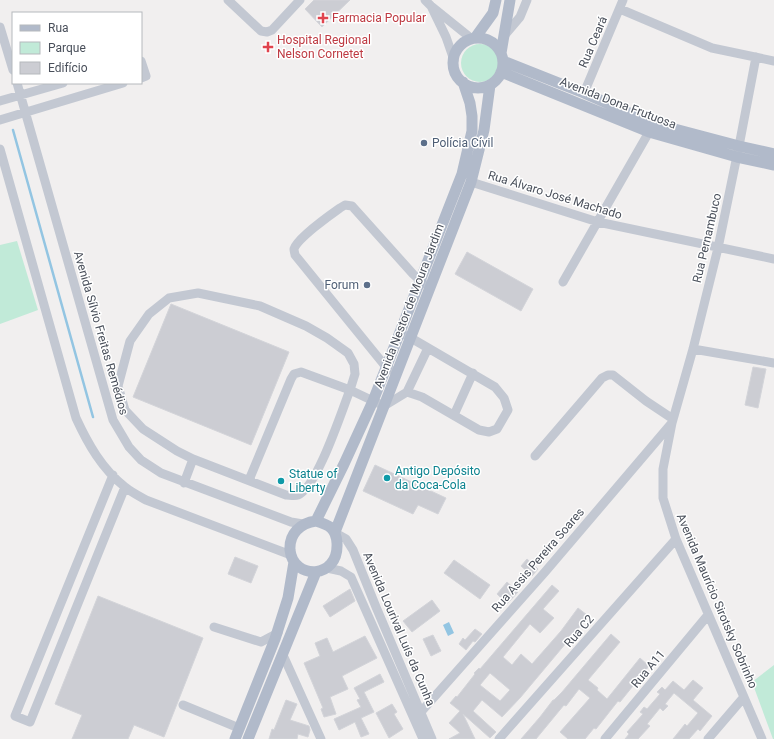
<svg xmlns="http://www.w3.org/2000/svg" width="774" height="739" font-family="Roboto,sans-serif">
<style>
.green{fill:#c1ead8}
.water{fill:#93c5e2}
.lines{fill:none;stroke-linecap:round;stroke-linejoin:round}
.stream{stroke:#93c5e2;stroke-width:2.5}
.building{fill:#cccdd3;stroke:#d3d4d9;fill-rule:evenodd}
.minor{stroke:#c3c8d2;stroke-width:9}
.major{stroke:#b1baca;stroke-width:11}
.health-dot{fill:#e0444e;stroke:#fff;stroke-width:1.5}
.service-dot{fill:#5c6f8a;stroke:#fff;stroke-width:1.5}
.culture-dot{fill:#0f9aa8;stroke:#fff;stroke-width:1.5}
.labels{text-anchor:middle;stroke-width:3;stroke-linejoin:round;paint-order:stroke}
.health-label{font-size:12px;fill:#be3a42;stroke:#fff;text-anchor:start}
.street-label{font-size:12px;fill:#494f5a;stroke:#fff}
.service-label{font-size:12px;fill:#4e5e75;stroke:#fff;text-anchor:start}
.culture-label{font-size:12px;fill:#0d838f;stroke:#fff;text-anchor:start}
</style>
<rect width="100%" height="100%" fill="#f1efef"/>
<path class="green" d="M461 63a19 19 0 1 1 38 0a19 19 0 1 1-38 0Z
M 17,241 L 38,310 L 0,324 L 0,245 Z
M 774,665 L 774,739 L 773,739 L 752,682 Z"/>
<path class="water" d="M 449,622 L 454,633 L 448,636 L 443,625 Z"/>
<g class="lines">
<path class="stream" d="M 13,130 L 93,417"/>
</g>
<path class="building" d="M 314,0 L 350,0 L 322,27 L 305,9 Z
M 467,252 L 533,289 L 521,311 L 455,274 Z
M 171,304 L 289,352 L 251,445 L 133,397 Z
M 753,367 L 766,369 L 758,408 L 745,405 Z
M 375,465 L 446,498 L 438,514 L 418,505 L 413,514 L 363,491 Z
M 235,557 L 258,566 L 251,583 L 228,574 Z
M 527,559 L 538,569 L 532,576 L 521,566 Z
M 454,560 L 490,585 L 480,599 L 444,573 Z
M 507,582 L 518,592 L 507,604 L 497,594 Z
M 552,585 L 559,591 L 543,609 L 554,618 L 540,633 L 530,624 L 503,657 L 512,665 L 521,654 L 532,664 L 561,631 L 578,608 L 587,615 L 581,623 L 582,624 L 520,698 L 502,717 L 482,700 L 473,711 L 496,732 L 490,738 L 463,714 L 475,739 L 449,739 L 460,733 L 449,723 L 460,711 L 450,703 L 456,696 L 457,697 L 475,674 L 474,673 L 479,668 L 480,669 ZM 490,673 L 510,690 L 500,701 L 480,685 Z
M 350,589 L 355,601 L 330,617 L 323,606 Z
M 98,596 L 203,638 L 164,737 L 134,725 L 128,739 L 72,739 L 82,715 L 55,704 Z
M 432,600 L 440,611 L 412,632 L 403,621 Z
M 475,629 L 482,634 L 475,642 L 473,641 L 466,650 L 459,644 L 463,638 L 465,640 Z
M 611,634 L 620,642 L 588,680 L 598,688 L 597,690 L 607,699 L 640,658 L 649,666 L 620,702 L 618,701 L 596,729 L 594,728 L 585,739 L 568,739 L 560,732 L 590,698 L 579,689 L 566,706 L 564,705 L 536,739 L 521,739 L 540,717 L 553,700 L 554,700 L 562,692 Z
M 433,635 L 441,651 L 431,656 L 423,639 Z
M 365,636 L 377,658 L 342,676 L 348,689 L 330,697 L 336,714 L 324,717 L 321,709 L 323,708 L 304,663 L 320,656 L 315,643 L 327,638 L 333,652 Z
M 380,674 L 384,682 L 364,692 L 374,712 L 361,718 L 369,734 L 361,737 L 355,722 L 339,730 L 334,719 L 361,707 L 357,700 L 360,699 L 354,688 Z
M 693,680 L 703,688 L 693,700 L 712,716 L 700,731 L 698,729 L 689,739 L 673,739 L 685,724 L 687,726 L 698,713 L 674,693 L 665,704 L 668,706 L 663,711 L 660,708 L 647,724 L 650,726 L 638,739 L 625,739 L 629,734 L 627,732 L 643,714 L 640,712 L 644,707 L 647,709 L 660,694 L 657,692 L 662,687 L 665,690 L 673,681 L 684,690 Z
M 286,700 L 297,704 L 290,720 L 309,726 L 310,730 L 308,737 L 298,734 L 297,739 L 269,739 L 272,729 L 274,730 Z
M 392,704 L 397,712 L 394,714 L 403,729 L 389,738 L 376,713 Z"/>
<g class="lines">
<path class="minor" d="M 228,0 L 261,31 L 267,32 L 272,30 L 300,0
M 425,0 L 431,6 L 472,39
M 432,8 L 446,37 L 454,60
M 620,9 L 712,48 L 774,61
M 0,27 L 13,70
M 504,36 L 520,17 L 527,0
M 756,57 L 739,146 L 718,248 L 693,349 L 672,423 L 663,469 L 663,498 L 676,539 L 762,739
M 141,61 L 146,76 L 141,78
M 17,83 L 113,420 L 129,447 L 141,460 L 161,473 L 291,522 L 303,524
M 584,93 L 623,0
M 0,101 L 63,83
M 0,120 L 123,83
M 0,149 L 76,418 C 88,444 102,469 125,487 C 131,492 139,496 146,500 L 291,555
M 471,182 L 598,222 L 774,259
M 563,282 L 649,132
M 693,349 L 774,363
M 396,373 L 386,367 L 295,255 C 295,253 294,252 294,249 C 297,239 330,215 340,208 L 345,205 L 352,206 L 413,274 L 424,284
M 407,392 L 428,348
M 454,415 L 473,373
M 535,456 L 602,378 L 608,375 L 613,375 L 646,401 L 673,419
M 193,459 L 177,451 L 143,429 L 125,410 L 118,386 L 130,341 L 149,314 L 169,298 L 198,293 L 260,306 L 306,326 L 327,338 L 348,353 L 354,364 L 355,374 L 350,390 L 301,372 L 294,374 L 291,379 L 249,480
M 113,475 L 15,716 L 30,722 L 125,487
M 184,483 L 193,459 L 286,495 C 289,495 295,496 298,495 C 317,488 342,410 350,390 L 384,406 L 407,392 L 422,397 L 479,430 L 489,432 L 497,429 L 508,410 L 504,398 L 495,387 L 411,338 L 400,333
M 337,534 L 346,539 L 353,550 L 376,607 L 432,739
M 327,568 L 341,571 L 351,577 L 423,739
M 214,627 L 261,642 L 278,633
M 283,655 L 321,739
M 183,705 L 239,728
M 420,713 L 545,572 L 671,424
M 499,739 L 676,539
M 605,739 L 708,615
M 708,739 L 744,697"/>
<path class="major" d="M 475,38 L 493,13 L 496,0
M453 63a25 25 0 1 1 50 0a25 25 0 1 1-50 0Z
M 501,53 L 510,0
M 503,61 L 584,93 L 652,123 L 739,146 L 774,154
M 501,72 L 649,132 L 737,157 L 774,165
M 316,521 L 344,464 L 373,401 L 462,174 L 472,131 L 472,116 L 470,103 L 463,82
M 316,521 C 329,525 336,528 337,543 C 339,580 293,580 290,550 C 289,534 300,523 316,521 Z
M 335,532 L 471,182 L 484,130 L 490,85
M 235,739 L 275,639 L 288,598 L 294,562
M 248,739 L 316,572"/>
</g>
<g class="health-dot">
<path d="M321 12h4v4h4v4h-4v4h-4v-4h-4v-4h4z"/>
<path d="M266 41h4v4h4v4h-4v4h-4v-4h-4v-4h4z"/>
</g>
<g class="service-dot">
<circle cx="424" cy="143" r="4"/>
<circle cx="367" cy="285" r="4"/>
</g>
<g class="culture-dot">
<circle cx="387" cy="478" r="4"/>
<circle cx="281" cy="481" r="4"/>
</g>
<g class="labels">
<g class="health-label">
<text x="332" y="22">Farmacia Popular</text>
<text x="277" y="44">Hospital Regional<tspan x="277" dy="14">Nelson Cornetet</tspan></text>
</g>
<g class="street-label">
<text transform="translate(593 42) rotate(-67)" y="4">Rua Ceará</text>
<text transform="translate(618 103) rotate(21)" y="4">Avenida Dona Frutuosa</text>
<text transform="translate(555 195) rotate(17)" y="4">Rua Álvaro José Machado</text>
<text transform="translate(707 238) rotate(-77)" y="4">Rua Pernambuco</text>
<text transform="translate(409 306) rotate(-69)" y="4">Avenida Nestor de Moura Jardim</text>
<text transform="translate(101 333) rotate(74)" y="4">Avenida Sílvio Freitas Remédios</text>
<text transform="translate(538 560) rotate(-49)" y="4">Rua Assis Pereira Soares</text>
<text transform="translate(717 601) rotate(67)" y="4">Avenida Maurício Sirotsky Sobrinho</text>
<text transform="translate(399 629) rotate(67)" y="4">Avenida Lourival Luís da Cunha</text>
<text transform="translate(579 631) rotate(-49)" y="4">Rua C2</text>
<text transform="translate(648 669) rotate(-50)" y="4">Rua A11</text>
</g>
<g class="service-label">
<text x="432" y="147">Polícia Cívil</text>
<text x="359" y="289" text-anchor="end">Forum</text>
</g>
<g class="culture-label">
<text x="395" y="475">Antigo Depósito<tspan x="395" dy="14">da Coca-Cola</tspan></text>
<text x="289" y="478">Statue of<tspan x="289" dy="14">Liberty</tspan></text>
</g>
</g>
<rect x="12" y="12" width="130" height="72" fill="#ffffff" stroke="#b6b9bd"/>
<rect x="20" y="25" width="20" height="6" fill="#b1baca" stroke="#b6b9bd"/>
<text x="48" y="32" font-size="12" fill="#494f5a">Rua</text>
<rect x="20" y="42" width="20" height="12" fill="#c1ead8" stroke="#b6b9bd"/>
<text x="48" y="52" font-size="12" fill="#494f5a">Parque</text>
<rect x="20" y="62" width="20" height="12" fill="#cccdd3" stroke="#b6b9bd"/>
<text x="48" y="72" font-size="12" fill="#494f5a">Edifício</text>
</svg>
